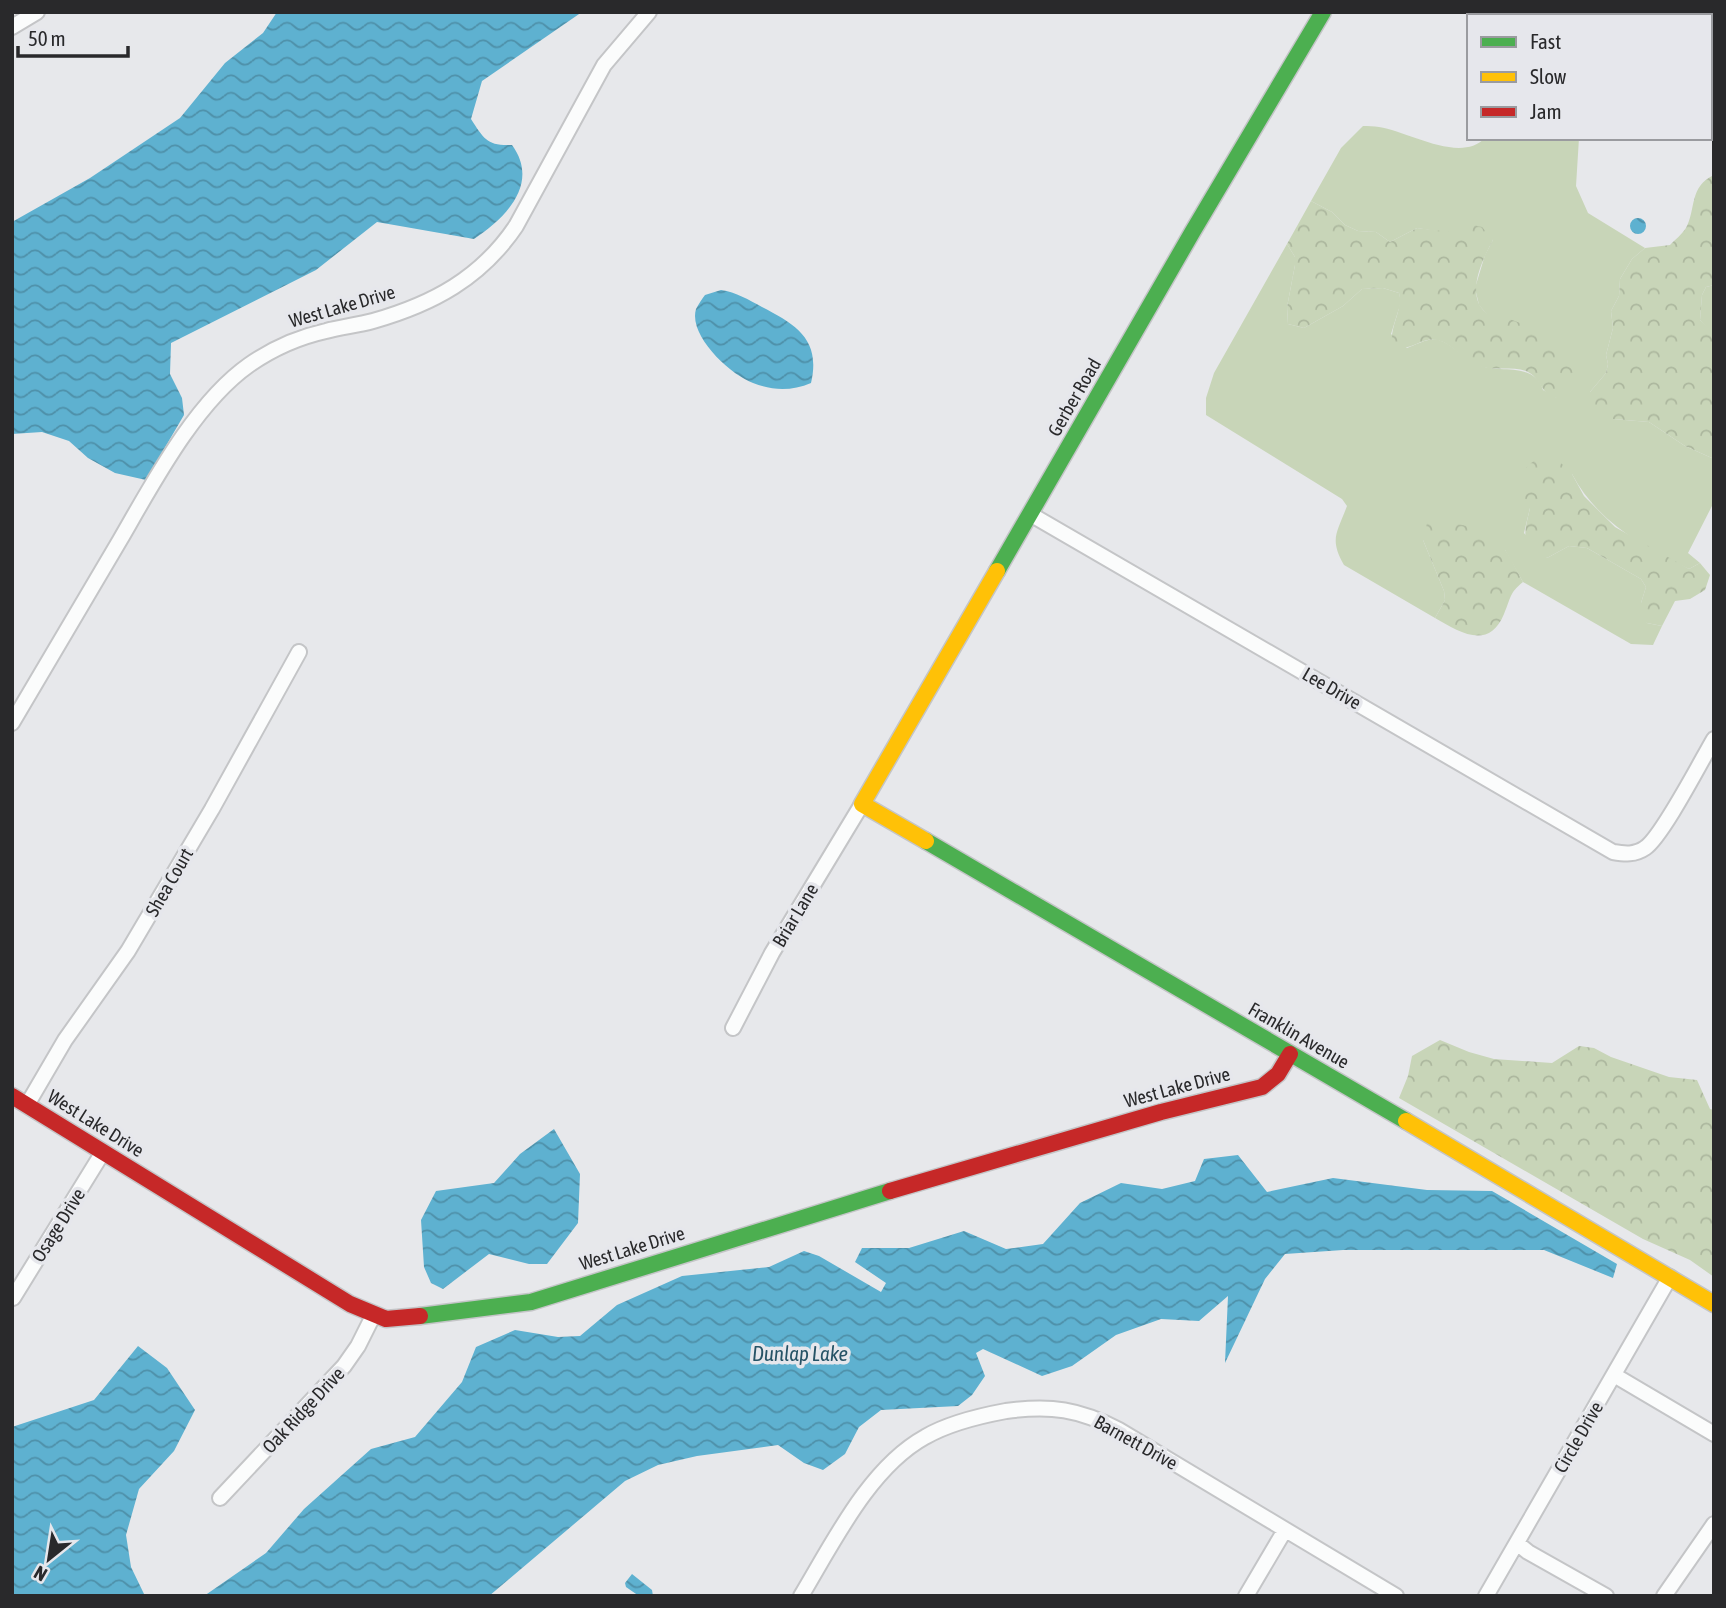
<svg xmlns="http://www.w3.org/2000/svg" width="1726" height="1608" font-family="'Asap Condensed',sans-serif">
<style>
.green{fill:#c8d5b8}
.forest{fill:url(#forest-crowns)}
.water{fill:url(#water-waves)}
.lines{fill:none;stroke-linecap:round;stroke-linejoin:round}
.street-casing{stroke:#c4c5c7;stroke-width:18}
.fast-casing{stroke:#c4c5c7;stroke-width:19}
.slow-casing{stroke:#c4c5c7;stroke-width:19}
.jam-casing{stroke:#c4c5c7;stroke-width:19}
.street{stroke:#fbfcfc;stroke-width:14}
.fast{stroke:#4caf50;stroke-width:16}
.slow{stroke:#ffc107;stroke-width:16}
.jam{stroke:#c62828;stroke-width:16}
.labels{text-anchor:middle;stroke-width:7;stroke-linejoin:round;paint-order:stroke}
.street-label{font-size:19px;fill:#29292b;stroke:#e6e7ec}
.water-label{font-size:21px;font-style:italic;fill:#265366;stroke:#e6e7ec}
</style>
<defs>
<pattern id="forest-crowns" width="20" height="18" patternUnits="userSpaceOnUse" patternTransform="scale(1.75)"><rect width="20" height="18" fill="#c8d5b8"/><path d="M2 6a3 3 0 1 1 6 0M12 15a3 3 0 1 1 6 0" fill="none" stroke="#acb79e"/></pattern>
<pattern id="water-waves" width="16" height="10" patternUnits="userSpaceOnUse" patternTransform="scale(1.75)"><rect width="16" height="10" fill="#5eb1d0"/><path d="M0 5q4-4 8 0t8 0" fill="none" stroke="#4e90a9"/></pattern>
</defs>
<rect width="100%" height="100%" fill="#e7e8eb"/>
<path class="green" d="M 1363,126 C 1368,126 1374,126 1379,127 C 1408,131 1460,164 1485,138 L 1579,138 L 1576,186 L 1588,213 L 1645,248 L 1632,259 L 1620,279 L 1619,296 L 1611,311 L 1613,328 L 1606,355 L 1608,364 L 1606,373 L 1590,392 L 1613,419 L 1649,422 L 1685,446 L 1714,459 L 1714,502 L 1688,553 L 1700,563 L 1689,569 C 1642,547 1597,521 1572,474 L 1530,508 L 1524,533 L 1547,558 L 1569,546 L 1587,548 L 1641,579 L 1646,587 L 1641,603 L 1647,623 L 1662,626 L 1653,645 L 1631,644 L 1523,582 L 1505,550 L 1423,540 L 1444,591 L 1445,600 L 1435,618 L 1344,565 C 1329,539 1337,533 1347,506 L 1342,499 L 1206,415 L 1206,398 L 1214,373 L 1287,244 L 1295,257 L 1295,265 L 1287,307 L 1288,324 L 1304,328 L 1343,306 L 1362,289 L 1383,288 L 1399,293 L 1401,302 L 1391,334 L 1407,348 C 1416,345 1429,337 1439,340 C 1452,344 1463,358 1476,364 C 1497,375 1534,360 1543,390 L 1557,398 L 1479,305 L 1475,288 L 1485,255 L 1493,240 L 1417,228 L 1390,242 L 1376,232 L 1358,231 L 1345,225 L 1332,212 L 1311,201 L 1341,148 Z
M 1714,285 L 1714,333 L 1712,333 L 1700,320 L 1702,295 L 1706,287 Z"/>
<path class="forest" d="M 1714,175 L 1714,285 L 1706,287 L 1702,295 L 1700,320 L 1714,333 L 1714,459 L 1685,446 L 1649,422 L 1613,419 L 1596,414 L 1590,409 L 1587,400 L 1590,392 L 1606,373 L 1608,364 L 1606,355 L 1613,328 L 1611,311 L 1619,296 L 1620,279 L 1632,259 L 1645,248 L 1670,245 C 1675,240 1682,234 1686,228 C 1696,210 1689,186 1714,175 Z
M 1311,201 L 1332,212 L 1345,225 L 1358,231 L 1376,232 L 1390,242 L 1417,228 L 1450,232 L 1465,223 L 1482,227 L 1493,240 C 1484,257 1470,284 1479,304 C 1481,308 1486,313 1490,316 C 1513,314 1563,342 1574,363 C 1578,371 1573,381 1571,389 L 1557,398 C 1540,395 1542,378 1526,371 C 1512,366 1493,371 1478,366 C 1463,360 1452,343 1437,340 C 1420,336 1408,356 1392,343 C 1390,325 1403,310 1399,293 L 1383,288 L 1362,289 L 1343,306 L 1304,328 L 1288,324 L 1287,307 L 1295,265 L 1295,257 L 1287,244 Z
M 1539,458 L 1556,458 L 1572,474 L 1584,496 L 1615,527 L 1689,569 L 1700,563 L 1710,575 L 1705,590 L 1690,599 L 1675,601 L 1662,626 L 1647,623 L 1641,617 L 1641,603 L 1646,587 L 1641,579 L 1587,548 L 1569,546 L 1547,558 C 1519,543 1524,535 1530,508 L 1519,494 C 1520,478 1523,466 1539,458 Z
M 1435,521 C 1454,523 1480,526 1495,539 C 1508,549 1515,568 1523,582 C 1509,593 1511,598 1504,614 C 1489,651 1459,632 1435,618 L 1445,600 L 1444,591 L 1423,540 L 1427,523 Z
M 1440,1040 L 1469,1052 L 1494,1059 L 1552,1063 L 1579,1046 L 1594,1048 L 1611,1057 L 1669,1077 L 1697,1080 L 1710,1109 L 1714,1110 L 1714,1277 L 1690,1260 L 1643,1239 L 1399,1098 L 1408,1076 L 1412,1056 Z"/>
<path class="water" d="M 277,12 L 582,12 L 482,81 L 471,119 C 484,139 487,146 512,145 C 540,183 506,218 474,239 L 377,222 L 316,270 L 171,343 L 170,374 L 182,398 L 184,415 L 146,480 L 115,473 L 88,458 L 69,441 L 42,432 L 12,434 L 12,222 L 90,178 L 180,118 L 225,63 L 263,33 Z
M1630 226a8 8 0 1 1 16 0a8 8 0 1 1-16 0Z
M 721,290 C 736,292 749,300 762,307 C 797,325 821,340 811,383 C 792,391 773,391 753,383 C 731,375 688,336 696,309 C 698,305 702,299 705,295 Z
M 554,1129 L 580,1174 L 578,1223 L 547,1264 L 529,1264 L 489,1254 L 443,1289 L 431,1283 L 424,1267 L 421,1220 L 436,1191 L 494,1183 L 520,1154 Z
M 1238,1155 L 1267,1192 L 1333,1178 L 1427,1190 L 1492,1191 L 1617,1264 L 1613,1278 L 1544,1250 L 1343,1250 L 1285,1254 L 1265,1279 L 1225,1363 L 1228,1296 L 1199,1321 L 1161,1319 L 1116,1335 L 1072,1366 L 1042,1376 L 983,1349 L 976,1353 L 985,1376 L 972,1395 L 958,1406 L 881,1410 L 859,1427 L 845,1454 L 823,1470 L 804,1463 L 778,1445 L 697,1456 L 658,1465 L 625,1481 L 489,1596 L 204,1596 L 266,1553 L 304,1509 L 371,1449 L 415,1437 L 462,1382 L 476,1347 L 515,1330 L 558,1337 L 580,1336 L 617,1305 L 682,1276 L 769,1267 L 804,1251 L 819,1256 L 881,1292 L 886,1283 L 855,1262 L 862,1248 L 909,1248 L 964,1231 L 1006,1249 L 1043,1244 L 1080,1203 L 1121,1183 L 1162,1189 L 1195,1181 L 1204,1159 Z
M 138,1346 L 167,1368 L 195,1410 L 174,1451 L 139,1489 L 126,1535 L 131,1567 L 145,1596 L 12,1596 L 12,1427 L 94,1400 Z
M 632,1574 L 652,1590 L 653,1596 L 639,1596 L 626,1587 L 625,1583 Z"/>
<g class="lines">
<g class="street-casing">
<path id="street" d="M 12,27 L 37,12
M 1030,514 L 1613,852 C 1625,854 1635,855 1645,848 C 1662,837 1701,761 1714,739
M 12,723 C 48,662 84,601 120,540 C 153,483 195,403 249,365 C 272,349 299,337 326,331 C 342,327 358,325 373,321 C 433,304 481,278 516,226 L 604,65 L 649,12
M 733,1028 L 772,953 L 862,804
M 27,1105 L 65,1040 L 128,951 L 212,809 L 299,652
M 13,1298 L 103,1152
M 1614,1375 L 1714,1434
M 220,1498 L 344,1366 L 358,1346 L 374,1314
M 1517,1543 L 1528,1552 L 1606,1596
M 801,1596 C 833,1543 869,1468 925,1437 C 949,1423 979,1416 1006,1411 C 1051,1405 1079,1409 1119,1430 L 1396,1596
M 1246,1596 L 1285,1530
M 1486,1596 L 1670,1277
M 1664,1596 L 1714,1524"/>
</g>
<g class="fast-casing">
<path id="fast" d="M 997,571 L 1193,231 L 1323,12
M 926,841 L 1406,1121
M 420,1316 L 531,1302 L 890,1191"/>
</g>
<g class="slow-casing">
<path id="slow" d="M 926,841 L 862,804 L 997,571
M 1406,1121 L 1714,1304"/>
</g>
<g class="jam-casing">
<path id="jam" d="M 12,1096 L 350,1304 L 386,1319 L 420,1316
M 890,1191 L 1161,1112 L 1262,1087 L 1278,1074 L 1290,1054"/>
</g>
<use href="#street" class="street"/>
<use href="#fast" class="fast"/>
<use href="#slow" class="slow"/>
<use href="#jam" class="jam"/>
</g>
<g class="labels">
<g class="street-label">
<text transform="translate(342 306) rotate(-16)" y="7">West Lake Drive</text>
<text transform="translate(1074 397) rotate(-60)" y="7">Gerber Road</text>
<text transform="translate(1332 688) rotate(30)" y="7">Lee Drive</text>
<text transform="translate(169 882) rotate(-60)" y="7">Shea Court</text>
<text transform="translate(795 915) rotate(-59)" y="7">Briar Lane</text>
<text transform="translate(1299 1035) rotate(30)" y="7">Franklin Avenue</text>
<text transform="translate(1177 1087) rotate(-15)" y="7">West Lake Drive</text>
<text transform="translate(96 1123) rotate(32)" y="7">West Lake Drive</text>
<text transform="translate(58 1225) rotate(-58)" y="7">Osage Drive</text>
<text transform="translate(632 1248) rotate(-17)" y="7">West Lake Drive</text>
<text transform="translate(303 1410) rotate(-47)" y="7">Oak Ridge Drive</text>
<text transform="translate(1578 1437) rotate(-60)" y="7">Circle Drive</text>
<text transform="translate(1136 1442) rotate(29)" y="7">Barnett Drive</text>
</g>
<g class="water-label">
<text x="800" y="1361">Dunlap Lake</text>
</g>
</g>
<rect width="1726" height="1608" fill="none" stroke="#29292b" stroke-width="28"/>
<rect x="1467" y="14" width="245" height="126" fill="#e6e7ec" stroke="#9a9b9f" stroke-width="2"/>
<rect x="1481" y="37" width="35" height="10" fill="#4caf50" stroke="#9a9b9f" stroke-width="2"/>
<text x="1530" y="49" font-size="21" fill="#29292b">Fast</text>
<rect x="1481" y="72" width="35" height="10" fill="#ffc107" stroke="#9a9b9f" stroke-width="2"/>
<text x="1530" y="84" font-size="21" fill="#29292b">Slow</text>
<rect x="1481" y="107" width="35" height="10" fill="#c62828" stroke="#9a9b9f" stroke-width="2"/>
<text x="1530" y="119" font-size="21" fill="#29292b">Jam</text>
<g transform="translate(49 1559) rotate(210)" stroke="#e6e7ec" stroke-width="5" paint-order="stroke">
<path d="M0-5L12 26L0 18L-12 26Z" fill="#29292b"/>
<text y="-10" font-size="19" font-weight="bold" text-anchor="middle" fill="#29292b">N</text>
</g>
<path d="M18 46v10h110v-10" fill="none" stroke="#29292b" stroke-width="3.5"/>
<text x="28" y="46" font-size="21" fill="#29292b" stroke="#e6e7ec" stroke-width="5" paint-order="stroke">50 m</text>
</svg>
